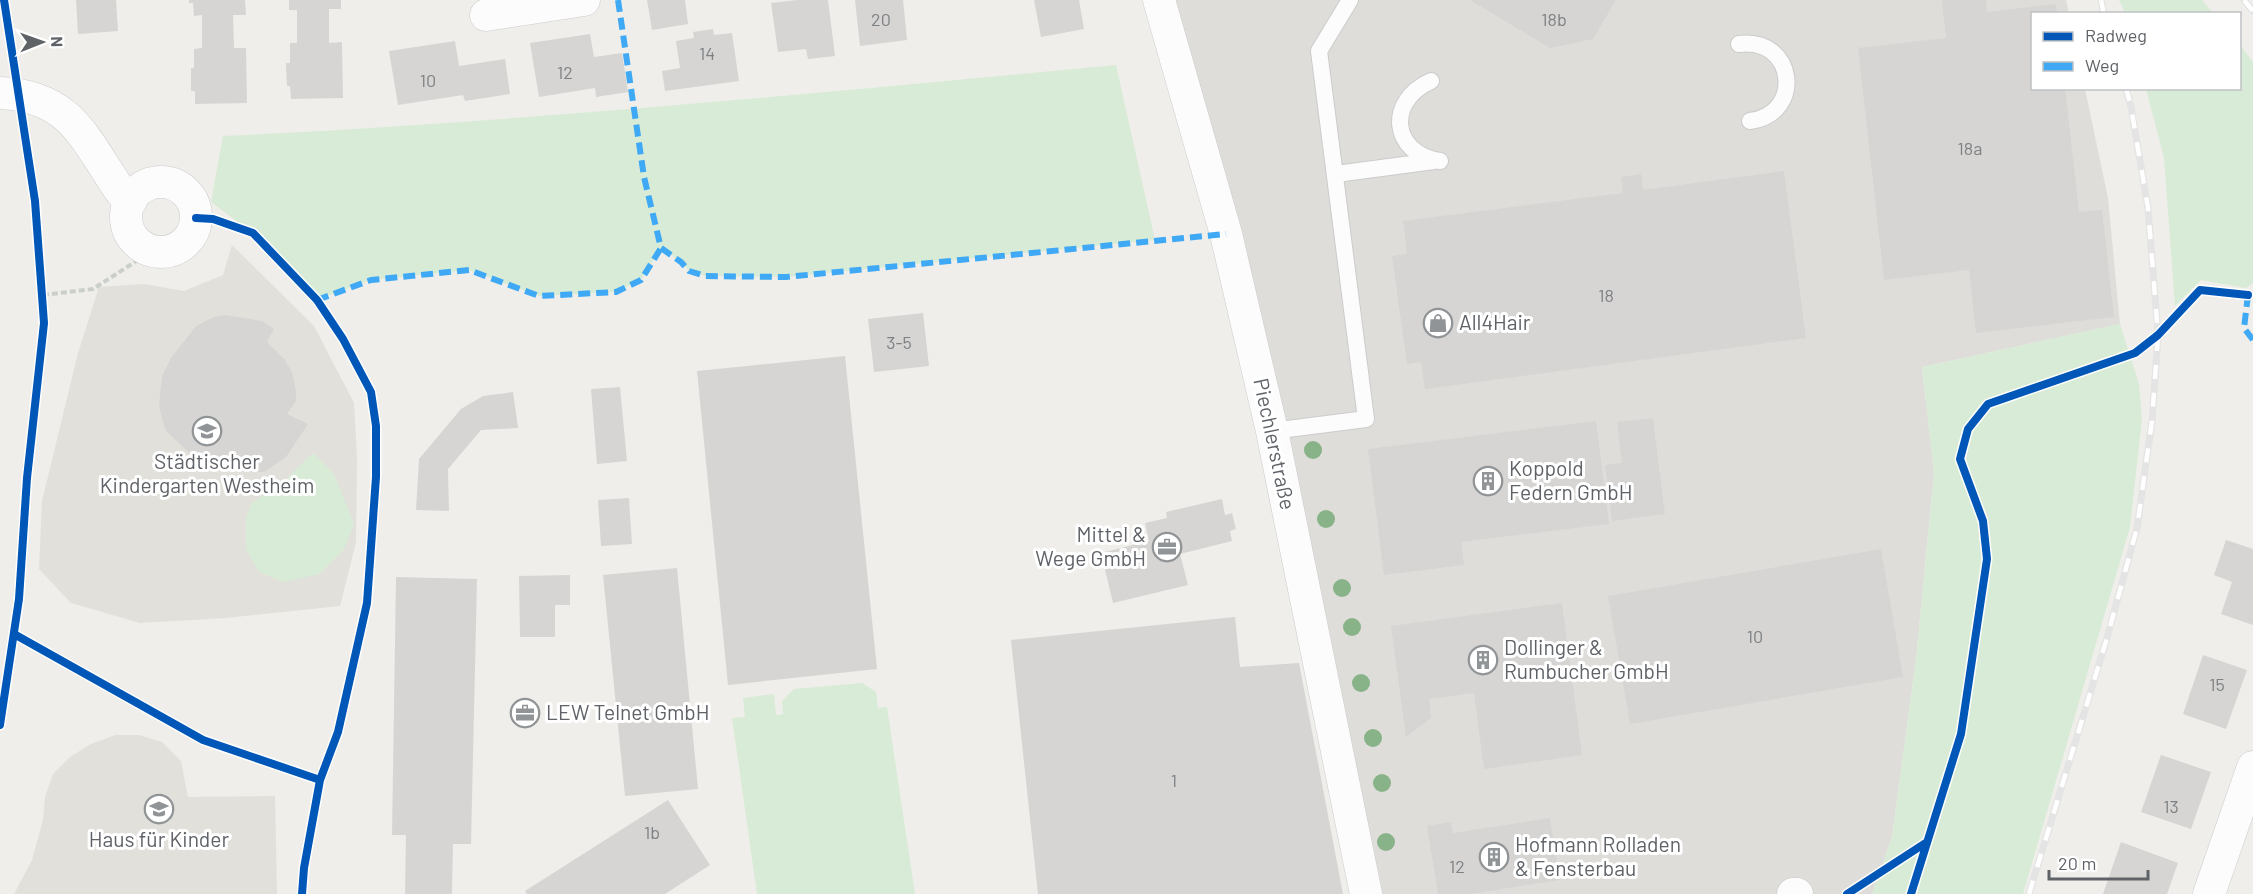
<svg xmlns="http://www.w3.org/2000/svg" width="2253" height="894" font-family="Barlow,sans-serif">
<style>
.industrial{fill:#dfddda}
.education{fill:#e2e0da}
.green{fill:#d8ebd6}
.building{fill:#d6d5d3}
.lines{fill:none;stroke-linecap:round;stroke-linejoin:round}
.service-casing{stroke:#cbcccc;stroke-width:18}
.minor-casing{stroke:#cbcccc;stroke-width:33}
.path{stroke:#cacfcc;stroke-width:4;stroke-dasharray:6 3;stroke-linecap:butt}
.service{stroke:#fdfcfc;stroke-width:16}
.minor{stroke:#fdfcfc;stroke-width:32}
.rail-casing{stroke:#e4e4e4;stroke-width:7}
.rail{stroke:#fff;stroke-width:4.5;stroke-dasharray:14;stroke-linecap:butt}
.quiet{stroke:#3fa9f5;stroke-width:6;stroke-dasharray:12 6;stroke-linecap:butt}
.cycleway-casing{stroke:#fff;stroke-width:11}
.cycleway{stroke:#0057b8;stroke-width:8}
.tree{fill:#88b388}
.labels{text-anchor:middle;stroke-width:6;stroke-linejoin:round;paint-order:stroke}
.number-label{font-size:18px;fill:#7e8184}
.poi-label{font-size:21px;fill:#5f6368;stroke:#fff;text-anchor:start}
.street-label{font-size:21px;fill:#5f6368;stroke:#fff}
</style>
<rect width="100%" height="100%" fill="#efeeea"/>
<path class="industrial" d="M 1159,0 L 2066,0 L 2069,13 L 2032,14 L 2032,88 L 2085,89 L 2108,198 L 2120,324 L 1922,367 L 1934,473 L 1916,660 L 1892,837 L 1872,894 L 1366,894 Z"/>
<path class="education" d="M 232,245 L 314,326 L 354,403 L 357,458 L 356,542 L 340,606 L 226,618 L 140,623 L 71,603 L 39,569 L 42,501 L 78,353 L 99,287 L 144,284 L 184,291 L 223,275 Z
M 115,735 L 139,735 L 162,742 L 181,761 L 188,797 L 275,796 L 277,894 L 14,894 L 32,860 L 43,820 L 45,797 L 53,774 L 70,757 L 91,744 Z"/>
<path class="green" d="M 2119,0 L 2202,0 L 2213,13 L 2125,13 Z
M 2240,45 L 2253,62 L 2253,283 L 2246,288 L 2201,280 L 2175,306 L 2164,158 L 2146,89 L 2240,88 Z
M 1116,65 L 1155,240 L 786,277 L 705,276 L 689,271 L 681,262 L 661,248 L 641,280 L 616,292 L 539,296 L 469,270 L 371,280 L 317,300 L 253,233 L 211,202 L 223,136 C 521,122 818,93 1116,65 Z
M 2120,324 L 2139,384 L 2142,419 L 2130,527 L 2023,894 L 1872,894 L 1892,837 L 1916,660 L 1934,473 L 1922,367 Z
M 313,453 L 334,474 L 354,524 L 344,549 L 320,574 L 283,582 L 259,572 L 246,549 L 246,517 L 252,503 L 283,482 Z
M 862,683 L 876,692 L 878,708 L 887,707 L 915,894 L 757,894 L 732,718 L 745,717 L 743,698 L 774,694 L 776,715 L 783,714 L 782,701 L 794,689 Z"/>
<path class="building" d="M 76,0 L 116,0 L 118,31 L 78,34 Z
M 189,0 L 245,0 L 246,15 L 233,15 L 234,48 L 246,48 L 247,103 L 195,104 L 195,91 L 191,91 L 191,68 L 194,68 L 194,49 L 202,48 L 202,15 L 194,16 L 193,3 L 189,3 Z
M 289,0 L 341,0 L 341,9 L 329,9 L 329,43 L 342,42 L 343,98 L 291,99 L 290,86 L 287,86 L 286,63 L 290,63 L 290,43 L 297,43 L 297,10 L 289,10 Z
M 647,0 L 685,0 L 688,24 L 652,30 Z
M 797,0 L 828,0 L 835,56 L 808,59 L 806,49 L 778,52 L 771,3 Z
M 855,0 L 903,0 L 907,40 L 860,46 Z
M 1034,0 L 1079,0 L 1084,29 L 1041,37 Z
M 1470,0 L 1616,0 L 1593,39 L 1550,48 Z
M 1942,0 L 1986,0 L 1987,12 L 2056,4 L 2057,14 L 2032,14 L 2032,88 L 2065,88 L 2079,212 L 2102,210 L 2114,317 L 1976,333 L 1969,270 L 1884,280 L 1858,48 L 1946,38 Z
M 713,29 L 714,35 L 732,33 L 739,81 L 665,91 L 662,71 L 680,68 L 676,41 L 694,38 L 693,32 Z
M 590,34 L 594,57 L 622,53 L 628,92 L 596,97 L 595,88 L 539,97 L 530,43 Z
M 455,41 L 459,66 L 505,59 L 510,94 L 465,101 L 463,95 L 398,105 L 389,51 Z
M 1784,171 L 1806,338 L 1425,389 L 1421,362 L 1407,364 L 1392,256 L 1407,254 L 1403,221 L 1623,193 L 1621,177 L 1641,174 L 1643,190 Z
M 923,313 L 929,366 L 874,372 L 868,319 Z
M 226,315 L 262,321 L 274,329 L 267,342 L 285,360 L 292,372 L 296,391 L 296,401 L 287,414 L 308,424 L 286,457 L 264,472 L 244,472 L 201,464 L 166,431 L 162,419 L 159,405 L 162,376 L 171,358 L 196,326 L 214,317 Z
M 845,356 L 877,669 L 728,685 L 697,371 Z
M 620,387 L 627,461 L 597,464 L 591,389 Z
M 513,392 L 518,428 L 481,430 L 448,469 L 449,511 L 416,510 L 419,459 L 461,409 L 483,396 Z
M 1653,418 L 1665,514 L 1612,521 L 1605,465 L 1622,463 L 1617,422 Z
M 1596,421 L 1609,524 L 1461,542 L 1464,565 L 1384,575 L 1368,449 Z
M 629,498 L 632,544 L 601,546 L 598,500 Z
M 1222,499 L 1225,515 L 1232,513 L 1236,529 L 1230,531 L 1232,541 L 1180,554 L 1188,585 L 1113,603 L 1101,553 L 1149,541 L 1145,523 L 1167,518 L 1166,512 Z
M 2226,540 L 2253,549 L 2253,625 L 2221,614 L 2232,582 L 2214,575 Z
M 1881,549 L 1903,677 L 1630,724 L 1608,596 Z
M 677,568 L 698,789 L 625,796 L 603,575 Z
M 570,575 L 570,605 L 555,605 L 555,637 L 520,637 L 519,576 Z
M 396,577 L 477,579 L 471,844 L 453,844 L 452,894 L 405,894 L 406,835 L 392,835 Z
M 1562,603 L 1582,755 L 1484,769 L 1474,693 L 1429,699 L 1431,718 L 1406,737 L 1391,626 Z
M 1235,617 L 1240,667 L 1299,663 L 1343,894 L 1038,894 L 1011,640 Z
M 2203,655 L 2247,670 L 2226,729 L 2183,714 Z
M 2161,755 L 2211,772 L 2191,829 L 2141,812 Z
M 668,800 L 710,865 L 665,894 L 527,894 L 525,891 Z
M 1550,818 L 1560,880 L 1470,894 L 1438,894 L 1427,826 L 1451,822 L 1453,833 Z
M 2121,842 L 2178,863 L 2167,894 L 2103,894 Z"/>
<g class="lines">
<g class="service-casing">
<path id="service" d="M 1739,44 C 1795,36 1805,114 1750,121
M 1431,81 C 1386,101 1391,153 1440,161
M 1336,174 L 1434,161
M 1272,431 L 1366,419 L 1319,51 L 1350,0"/>
</g>
<g class="minor-casing">
<path id="minor" d="M 1159,0 L 1226,234 L 1272,431 L 1366,894
M 486,15 L 584,0
M 0,93 C 72,96 85,140 121,192 L 131,201
M126 217a35 35 0 1 1 70 0a35 35 0 1 1-70 0Z
M 1793,894 L 1797,894
M 2209,894 L 2253,767"/>
</g>
<path class="path" d="M 43,295 L 93,289 L 152,251"/>
<use href="#service" class="service"/>
<use href="#minor" class="minor"/>
<g class="rail-casing">
<path id="rail" d="M 2101,0 L 2104,14
M 2244,0 L 2253,11
M 2029,894 L 2107,638 L 2137,528 L 2152,421 L 2158,335 L 2148,208 L 2131,107 L 2126,88"/>
</g>
<use href="#rail" class="rail"/>
<path class="quiet" d="M 618,0 L 644,177 L 661,248 L 681,262 L 689,271 L 705,276 L 786,277 L 1226,234
M 2248,295 L 2244,328 L 2253,340
M 317,300 L 371,280 L 469,270 L 539,296 L 616,292 L 641,280 L 661,248"/>
<g class="cycleway-casing">
<path id="cycleway" d="M 196,218 L 213,219 L 253,233 L 317,300 L 343,339 L 371,392 L 376,426 L 376,477 L 367,603 L 338,732 L 320,780 L 304,868 L 302,894
M 14,634 L 203,740 L 320,780
M 0,725 L 19,599 L 27,478 L 44,323 L 35,201 L 4,0
M 1847,894 L 1927,842
M 1911,894 L 1961,734 L 1987,559 L 1983,521 L 1960,459 L 1968,429 L 1988,404 L 2135,353 L 2158,335 L 2200,290 L 2248,295"/>
</g>
<use href="#cycleway" class="cycleway"/>
</g>
<g class="tree">
<circle cx="1313" cy="450" r="9"/>
<circle cx="1326" cy="519" r="9"/>
<circle cx="1342" cy="588" r="9"/>
<circle cx="1352" cy="627" r="9"/>
<circle cx="1361" cy="683" r="9"/>
<circle cx="1373" cy="738" r="9"/>
<circle cx="1382" cy="783" r="9"/>
<circle cx="1386" cy="842" r="9"/>
</g>
<defs>
<g id="shop-ring" transform="scale(1.5)"><circle r="9.5" fill="#fff" stroke="#919496" stroke-width="1.5"/><path d="M-5-2.5h2.3a2.7 3.5 0 0 1 5.4 0H5L5.5 6h-11ZM-1.5-2.5h3a1.5 2.3 0 0 0-3 0Z" fill="#919496"/></g>
<g id="school-ring" transform="scale(1.5)"><circle r="9.5" fill="#fff" stroke="#919496" stroke-width="1.5"/><path d="M0-5L7-2L0 1L-7-2ZM-4 1L0 2.5L4 1V4Q0 6-4 4Z" fill="#919496"/></g>
<g id="building-ring" transform="scale(1.5)"><circle r="9.5" fill="#fff" stroke="#919496" stroke-width="1.5"/><path d="M-4-6H4V6H1V3H-1V6H-4ZM-2.5-4.3h1.7v1.8h-1.7ZM.8-4.3h1.7v1.8H.8ZM-2.5-1h1.7V.8h-1.7ZM.8-1h1.7V.8H.8Z" fill="#919496"/></g>
<g id="office-ring" transform="scale(1.5)"><circle r="9.5" fill="#fff" stroke="#919496" stroke-width="1.5"/><path d="M-6-3h4V-5.5h4V-3h4V5H-6ZM-1-4.5V-3h2v-1.5ZM-6 0V1H6V0Z" fill="#919496"/></g>
</defs>
<g fill-rule="evenodd">
<use href="#shop-ring" x="1438" y="323"/>
<use href="#school-ring" x="207" y="431"/>
<use href="#building-ring" x="1488" y="481"/>
<use href="#office-ring" x="1167" y="547"/>
<use href="#building-ring" x="1483" y="660"/>
<use href="#office-ring" x="525" y="713"/>
<use href="#school-ring" x="159" y="809"/>
<use href="#building-ring" x="1494" y="857"/>
</g>
<g class="labels">
<g class="number-label">
<text x="881" y="26">20</text>
<text x="1554" y="26">18b</text>
<text x="707" y="60">14</text>
<text x="565" y="79">12</text>
<text x="428" y="87">10</text>
<text x="1970" y="155">18a</text>
<text x="1606" y="302">18</text>
<text x="899" y="349">3-5</text>
<text x="1755" y="643">10</text>
<text x="2217" y="691">15</text>
<text x="1174" y="787">1</text>
<text x="2171" y="813">13</text>
<text x="652" y="839">1b</text>
<text x="1457" y="873">12</text>
</g>
<g class="poi-label">
<text x="1459" y="330">All4Hair</text>
<text x="207" y="469" text-anchor="middle">Städtischer<tspan x="207" dy="24">Kindergarten Westheim</tspan></text>
<text x="1509" y="476">Koppold<tspan x="1509" dy="24">Federn GmbH</tspan></text>
<text x="1146" y="542" text-anchor="end">Mittel &amp;<tspan x="1146" dy="24">Wege GmbH</tspan></text>
<text x="1504" y="655">Dollinger &amp;<tspan x="1504" dy="24">Rumbucher GmbH</tspan></text>
<text x="546" y="720">LEW Telnet GmbH</text>
<text x="159" y="847" text-anchor="middle">Haus für Kinder</text>
<text x="1515" y="852">Hofmann Rolladen<tspan x="1515" dy="24">&amp; Fensterbau</tspan></text>
</g>
<g class="street-label">
<text transform="translate(1274 444) rotate(78)" y="7">Piechlerstraße</text>
</g>
</g>
<rect x="2031" y="12" width="210" height="78" fill="#ffffff" stroke="#bfc1c3" stroke-width="1.5"/>
<rect x="2043" y="32" width="30" height="9" fill="#0057b8" stroke="#bfc1c3" stroke-width="1.5"/>
<text x="2085" y="42" font-size="18" fill="#5f6368">Radweg</text>
<rect x="2043" y="62" width="30" height="9" fill="#3fa9f5" stroke="#bfc1c3" stroke-width="1.5"/>
<text x="2085" y="72" font-size="18" fill="#5f6368">Weg</text>
<g transform="translate(42 42) rotate(89)" stroke="#ffffff" stroke-width="4.5" paint-order="stroke">
<path d="M0-4.5L10 22L0 15L-10 22Z" fill="#5f6368"/>
<text y="-9" font-size="16" font-weight="bold" text-anchor="middle" fill="#5f6368">N</text>
</g>
<path d="M2049 870v9h99v-9" fill="none" stroke="#5f6368" stroke-width="3"/>
<text x="2058" y="870" font-size="18" fill="#5f6368" stroke="#ffffff" stroke-width="4.5" paint-order="stroke">20 m</text>
</svg>
